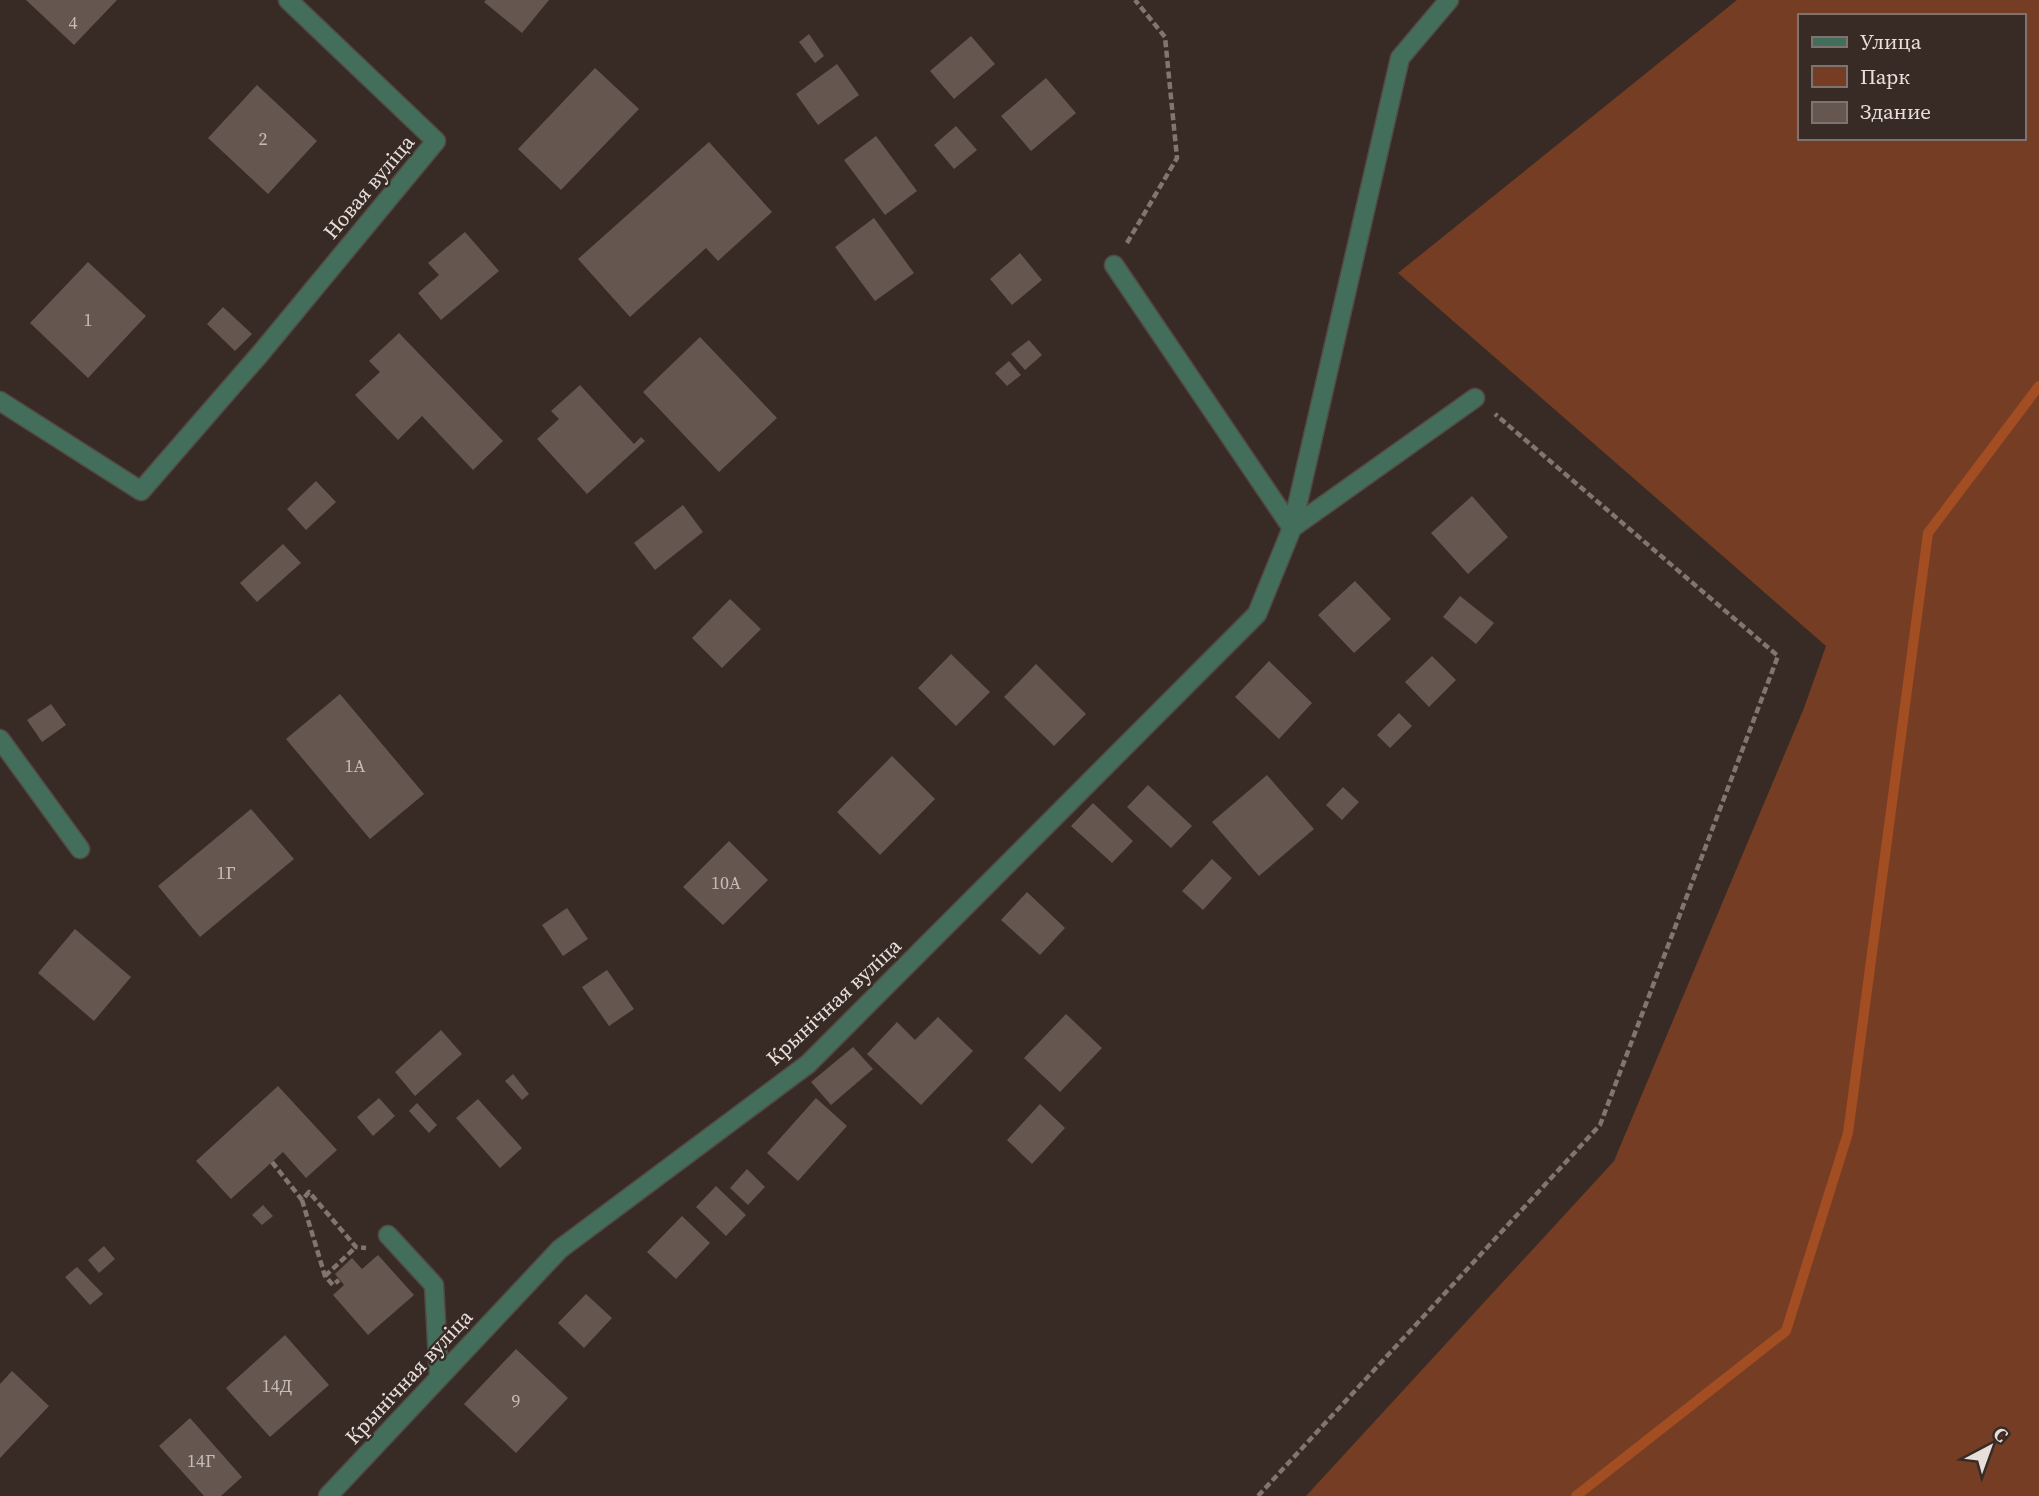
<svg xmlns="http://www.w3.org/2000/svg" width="2039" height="1496" font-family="'Source Serif 4',serif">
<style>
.green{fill:#743d24;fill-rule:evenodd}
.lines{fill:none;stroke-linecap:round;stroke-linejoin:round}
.stream{stroke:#a34d23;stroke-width:10}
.building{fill:#65564f}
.minor-casing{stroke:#544842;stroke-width:21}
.path{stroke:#80756f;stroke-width:4.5;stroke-dasharray:7 3.5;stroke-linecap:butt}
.minor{stroke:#436e5c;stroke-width:18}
.labels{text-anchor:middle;stroke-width:5;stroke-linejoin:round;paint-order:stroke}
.number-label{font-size:18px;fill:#c7bdb8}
.street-label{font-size:21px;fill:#e8dfdb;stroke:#382b25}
</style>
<rect width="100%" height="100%" fill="#382b25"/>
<path class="green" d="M 1737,0 L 2039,0 L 2039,1496 L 1306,1496 L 1614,1161 L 1804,708 L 1826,646 L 1398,273 ZM 1799,16 L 2023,16 L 2023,138 L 1799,138 Z"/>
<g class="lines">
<path class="stream" d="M 1576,1496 L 1786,1331 L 1848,1133 L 1928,533 L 2039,386"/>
</g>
<path class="building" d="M 26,0 L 117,0 L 74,45 Z
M 486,0 L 549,0 L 522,33 L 484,2 Z
M 809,34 L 824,56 L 815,63 L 799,42 Z
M 971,36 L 995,64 L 954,99 L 930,71 Z
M 837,64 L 859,95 L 818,125 L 796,94 Z
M 595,68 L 639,109 L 561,190 L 518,149 Z
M 1046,78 L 1076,113 L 1031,151 L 1001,116 Z
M 257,85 L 317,141 L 268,194 L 208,138 Z
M 956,126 L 977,150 L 954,169 L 934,145 Z
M 876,136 L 917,191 L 885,215 L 844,160 Z
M 709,142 L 772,212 L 718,261 L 706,248 L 630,317 L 578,259 Z
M 874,218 L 914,273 L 875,301 L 835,247 Z
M 465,232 L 499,271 L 441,320 L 418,293 L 439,275 L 428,263 Z
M 1020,253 L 1042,280 L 1012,305 L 990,279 Z
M 88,262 L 146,316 L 88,378 L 30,323 Z
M 223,307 L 252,334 L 235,351 L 207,324 Z
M 399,333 L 503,441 L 473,470 L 422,416 L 398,440 L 355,395 L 380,372 L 369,361 Z
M 700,337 L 777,418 L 719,472 L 643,392 Z
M 1029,340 L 1042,355 L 1025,370 L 1011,354 Z
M 1009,361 L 1021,375 L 1007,386 L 995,373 Z
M 580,385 L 634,444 L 641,437 L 645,441 L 587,494 L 537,439 L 559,419 L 551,411 Z
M 316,481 L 336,502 L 306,530 L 287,509 Z
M 1472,496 L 1508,537 L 1468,574 L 1431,533 Z
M 683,505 L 703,532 L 655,570 L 634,543 Z
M 283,544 L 301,563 L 257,602 L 240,583 Z
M 1355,581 L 1391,619 L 1354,653 L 1318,615 Z
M 1460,596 L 1494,623 L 1476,644 L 1443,617 Z
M 730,599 L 761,629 L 722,668 L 692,638 Z
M 951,654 L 990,692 L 956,726 L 918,688 Z
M 1432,656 L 1456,680 L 1429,707 L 1405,682 Z
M 1269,661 L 1312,703 L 1279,739 L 1235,697 Z
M 1036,664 L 1086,714 L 1054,746 L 1004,697 Z
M 340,694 L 424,794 L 370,839 L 286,739 Z
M 51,704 L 66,725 L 42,742 L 27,720 Z
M 1399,713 L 1412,726 L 1390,748 L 1377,735 Z
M 892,756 L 935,799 L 880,855 L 837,812 Z
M 1267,775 L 1314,829 L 1259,876 L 1212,822 Z
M 1148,785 L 1192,826 L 1171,848 L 1127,807 Z
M 1343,787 L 1359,802 L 1342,820 L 1326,805 Z
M 1093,803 L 1133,841 L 1112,863 L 1071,826 Z
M 251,809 L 294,859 L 200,937 L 158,886 Z
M 729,841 L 768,880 L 723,925 L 683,887 Z
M 1212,859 L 1232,878 L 1203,910 L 1182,891 Z
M 1027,892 L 1065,928 L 1040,955 L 1001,920 Z
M 567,908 L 588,939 L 563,956 L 542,925 Z
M 75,929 L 131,977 L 94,1021 L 38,973 Z
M 607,970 L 634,1009 L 609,1026 L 582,987 Z
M 1066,1014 L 1102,1048 L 1060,1092 L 1024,1058 Z
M 938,1017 L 973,1051 L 921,1105 L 867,1054 L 897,1022 L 915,1040 Z
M 441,1030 L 462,1054 L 415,1096 L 395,1072 Z
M 853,1047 L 873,1069 L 831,1105 L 811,1082 Z
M 513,1074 L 529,1094 L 522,1100 L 505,1081 Z
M 278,1086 L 337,1150 L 306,1178 L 283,1152 L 231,1199 L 196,1161 Z
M 379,1098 L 395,1116 L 373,1136 L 357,1117 Z
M 816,1098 L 847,1126 L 798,1181 L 767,1153 Z
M 478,1099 L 522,1148 L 500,1168 L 456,1118 Z
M 417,1103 L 437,1125 L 429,1133 L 409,1111 Z
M 1040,1104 L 1065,1128 L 1032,1164 L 1007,1140 Z
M 747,1169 L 765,1187 L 748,1205 L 730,1188 Z
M 716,1186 L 746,1215 L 726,1236 L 696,1207 Z
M 263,1205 L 273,1216 L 262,1225 L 252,1215 Z
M 682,1216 L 710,1243 L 676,1279 L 647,1252 Z
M 104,1246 L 115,1259 L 99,1273 L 88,1260 Z
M 378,1255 L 414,1295 L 368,1335 L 333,1295 L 344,1285 L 335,1274 L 352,1258 L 362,1269 Z
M 77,1267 L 103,1294 L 90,1305 L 65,1277 Z
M 586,1294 L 612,1318 L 584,1348 L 558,1323 Z
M 285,1335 L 329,1385 L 270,1437 L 226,1388 Z
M 516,1349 L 568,1398 L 516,1453 L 464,1404 Z
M 12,1371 L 49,1406 L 0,1458 L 0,1384 Z
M 190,1418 L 242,1477 L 221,1496 L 204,1496 L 159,1446 Z"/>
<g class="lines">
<g class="minor-casing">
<path id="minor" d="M 1114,265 L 1292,528
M 0,401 L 141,491 L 260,354 L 436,141 L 288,0
M 1292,528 L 1475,398
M 0,739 L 80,849
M 388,1235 L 434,1285 L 439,1378
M 328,1496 L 560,1249 L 808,1064 L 1257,614 L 1292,528 L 1400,58 L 1449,0"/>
</g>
<path class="path" d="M 1127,243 L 1177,158 L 1165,37 L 1135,0
M 272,1162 L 302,1200 L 309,1192 L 356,1247 L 366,1248
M 302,1200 L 325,1276 L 333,1285 L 339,1280
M 325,1276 L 356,1247
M 1258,1496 L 1600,1125 L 1778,656 L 1495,414"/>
<use href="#minor" class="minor"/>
</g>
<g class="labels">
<g class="number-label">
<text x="73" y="29">4</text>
<text x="263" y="145">2</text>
<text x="88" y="326">1</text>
<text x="355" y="772">1А</text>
<text x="226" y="879">1Г</text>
<text x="726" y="889">10А</text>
<text x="277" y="1392">14Д</text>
<text x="516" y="1407">9</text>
<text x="201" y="1467">14Г</text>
</g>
<g class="street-label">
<text transform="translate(369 187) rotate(-50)" y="7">Новая вуліца</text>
<text transform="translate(834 1002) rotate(-43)" y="7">Крынічная вуліца</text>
<text transform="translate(409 1377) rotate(-47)" y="7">Крынічная вуліца</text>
</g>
</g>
<rect x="1798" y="14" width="228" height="126" fill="#382b25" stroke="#7e736e" stroke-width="2"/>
<rect x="1812" y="37" width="35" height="10" fill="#436e5c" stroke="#7e736e" stroke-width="2"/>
<text x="1860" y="49" font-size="21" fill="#e8dfdb">Улица</text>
<rect x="1812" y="66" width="35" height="21" fill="#743d24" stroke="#7e736e" stroke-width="2"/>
<text x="1860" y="84" font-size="21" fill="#e8dfdb">Парк</text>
<rect x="1812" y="102" width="35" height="21" fill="#65564f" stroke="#7e736e" stroke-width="2"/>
<text x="1860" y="119" font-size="21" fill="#e8dfdb">Здание</text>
<g transform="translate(1990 1447) rotate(41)" stroke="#382b25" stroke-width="5" paint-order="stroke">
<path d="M0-5L12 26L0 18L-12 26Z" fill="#e8dfdb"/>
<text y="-10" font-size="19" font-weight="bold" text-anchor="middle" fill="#e8dfdb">С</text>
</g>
</svg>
